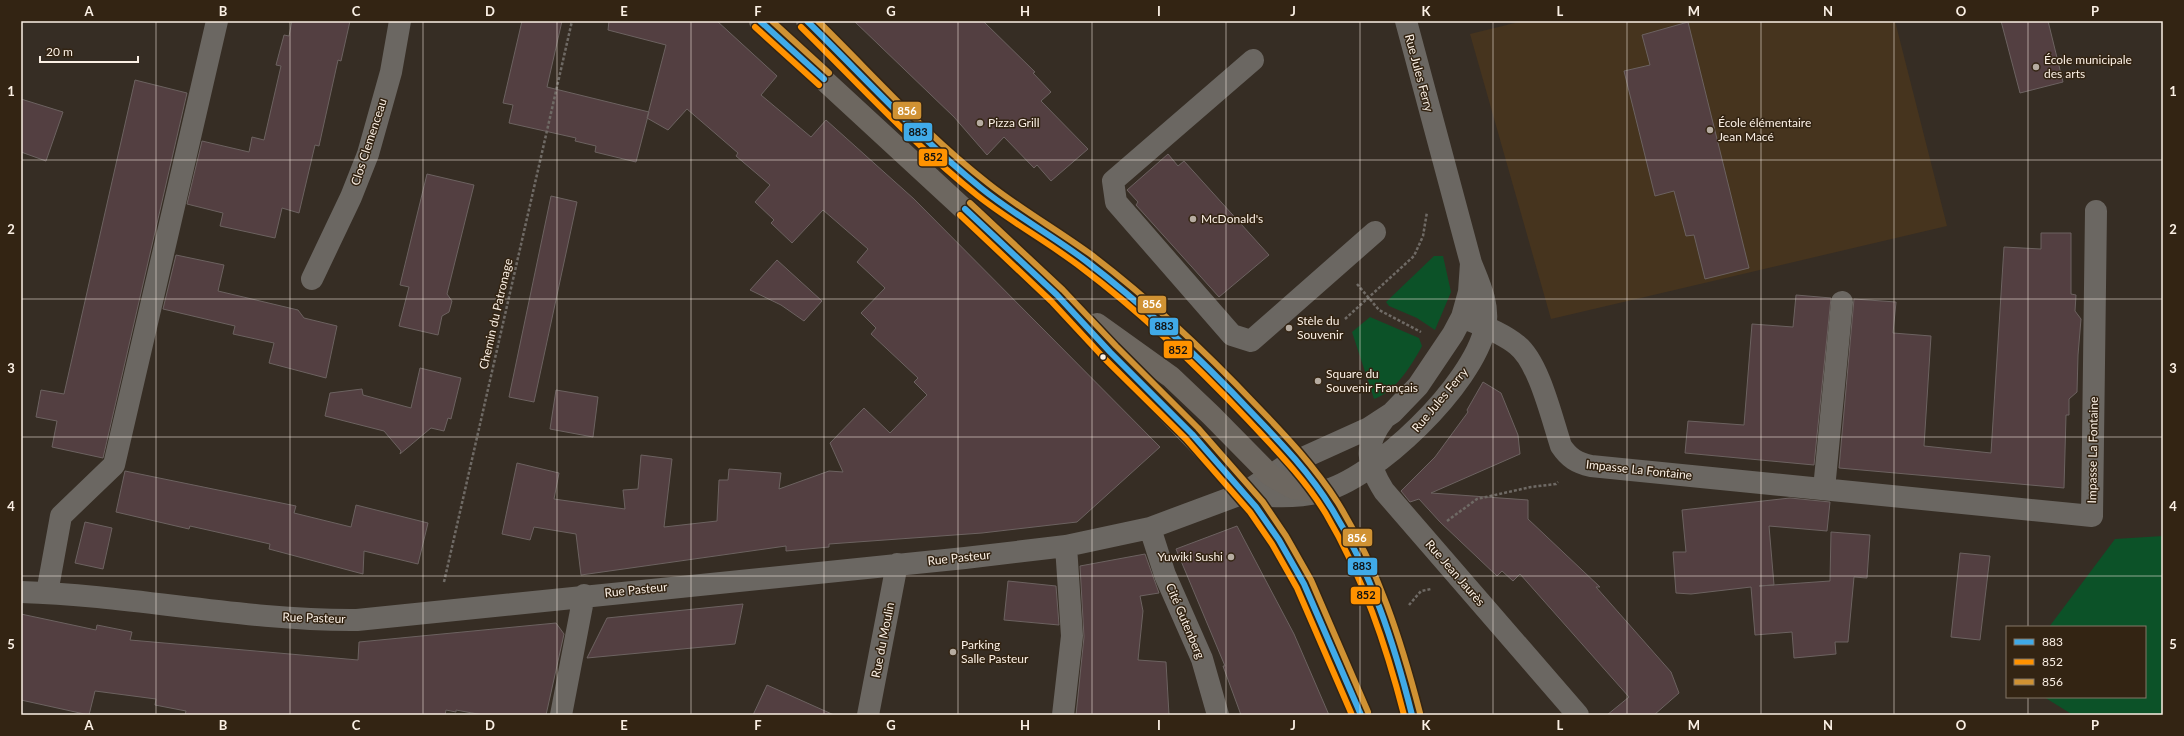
<svg xmlns="http://www.w3.org/2000/svg" width="2184" height="736" font-family="Lato,sans-serif">
<style>
.built{fill:#46341e}
.green{fill:#0c5228}
.building{fill:#533f41;stroke:#6c6260}
.lines{fill:none;stroke-linecap:round;stroke-linejoin:round}
.path{stroke:#6f6a65;stroke-width:2.5;stroke-dasharray:3 2;stroke-linecap:butt}
.minor{stroke:#6b6762;stroke-width:22}
.major{stroke:#6d6760;stroke-width:22}
.bus-1-casing{stroke:#332413;stroke-width:9}
.bus-2-casing{stroke:#332413;stroke-width:9}
.bus-3-casing{stroke:#332413;stroke-width:9}
.bus-1{stroke:#40aae8;stroke-width:6}
.bus-2{stroke:#ff9200;stroke-width:6}
.bus-3{stroke:#d09233;stroke-width:6}
.grid{fill:none;stroke:#fbf0e5;stroke-width:1;stroke-opacity:0.55}
.poi-dot{fill:#b6aca1;stroke:#332413;stroke-width:1.5}
.bus-dot{fill:#fbf0e5;stroke:#332413;stroke-width:1.5}
.labels{text-anchor:middle;stroke-width:3;stroke-linejoin:round;paint-order:stroke}
.poi-label{font-size:12px;fill:#fbf0e5;stroke:#332413;text-anchor:start}
.street-label{font-size:12px;fill:#fbf0e5;stroke:#332413}
.line-badge{stroke:#332413;stroke-width:1.5}
.badge-label{font-size:11px;text-anchor:middle;font-weight:bold;fill:#fff}
.pale-badge-label{font-size:11px;text-anchor:middle;font-weight:bold;fill:#111}
.neatline{fill:none;stroke:#fbf0e5;stroke-width:1.5}
.grid-label{font-size:13px;text-anchor:middle;font-weight:bold;fill:#fbf0e5}
</style>
<rect width="100%" height="100%" fill="#362d24"/>
<path class="built" d="M 1523,21 L 1681,21 L 1682,24 L 1693,21 L 1895,21 L 1947,226 L 1551,319 L 1470,34 Z"/>
<path class="green" d="M 1434,256 L 1443,256 L 1451,292 L 1435,330 L 1417,318 L 1389,306 L 1386,302 Z
M 1370,317 L 1419,338 L 1422,346 C 1412,365 1395,392 1374,399 L 1352,332 Z
M 2163,536 L 2163,715 L 2073,715 L 2044,697 L 2145,697 L 2145,627 L 2049,627 L 2115,539 Z"/>
<path class="building" d="M 292,21 L 350,21 L 341,61 L 338,60 L 319,146 L 315,145 L 299,213 L 282,208 L 275,238 L 220,226 L 223,213 L 187,204 L 202,141 L 249,152 L 252,137 L 264,140 L 281,66 L 276,65 L 284,35 L 289,36 Z
M 522,21 L 562,21 L 547,87 L 649,112 L 636,162 L 595,152 L 596,146 L 575,141 L 576,138 L 509,123 L 513,105 L 503,103 Z
M 609,21 L 717,21 L 777,76 L 761,95 L 811,137 L 826,120 L 914,199 L 1160,447 L 1077,522 L 982,533 L 829,544 L 829,547 L 786,551 L 786,546 L 581,575 L 576,534 L 534,527 L 530,540 L 502,534 L 517,463 L 559,473 L 554,499 L 625,509 L 623,490 L 638,489 L 641,455 L 672,459 L 664,527 L 717,521 L 719,480 L 728,480 L 729,469 L 781,473 L 779,489 L 829,471 L 843,472 L 830,443 L 864,408 L 890,433 L 927,395 L 914,382 L 918,378 L 871,334 L 876,328 L 861,313 L 885,288 L 857,262 L 868,249 L 823,210 L 792,243 L 771,223 L 774,220 L 755,202 L 770,185 L 736,156 L 738,153 L 687,109 L 668,130 L 647,118 L 666,45 L 608,30 Z
M 854,21 L 983,21 L 1035,72 L 1033,73 L 1051,92 L 1041,101 L 1088,149 L 1051,181 L 1037,165 L 1034,168 L 1004,137 L 987,155 L 954,117 Z
M 2001,21 L 2048,21 L 2063,82 L 2020,93 Z
M 1688,22 L 1749,268 L 1705,279 L 1694,235 L 1686,236 L 1674,191 L 1655,196 L 1624,71 L 1650,65 L 1642,35 Z
M 135,80 L 187,93 L 103,458 L 52,447 L 57,421 L 36,417 L 41,390 L 64,394 Z
M 21,99 L 63,112 L 46,161 L 21,152 Z
M 1168,154 L 1178,166 L 1184,161 L 1269,255 L 1219,297 L 1136,205 L 1138,202 L 1127,190 Z
M 427,174 L 474,185 L 447,294 L 452,301 L 449,312 L 442,316 L 438,335 L 399,326 L 409,287 L 400,285 Z
M 551,196 L 577,202 L 534,402 L 509,397 Z
M 2041,233 L 2071,233 L 2071,294 L 2076,295 L 2075,311 L 2081,319 L 2078,355 L 2077,392 L 2069,399 L 2069,415 L 2066,415 L 2064,488 L 1839,468 L 1854,299 L 1896,302 L 1893,333 L 1931,336 L 1924,446 L 1991,453 L 2004,247 L 2041,249 Z
M 176,255 L 224,265 L 218,291 L 298,310 L 304,318 L 337,326 L 326,378 L 269,363 L 274,343 L 233,334 L 235,326 L 163,309 Z
M 777,260 L 822,301 L 804,321 L 781,305 L 750,290 Z
M 1796,295 L 1831,298 L 1814,465 L 1685,453 L 1688,421 L 1744,425 L 1752,324 L 1793,327 Z
M 420,368 L 461,378 L 451,419 L 448,418 L 444,431 L 431,428 L 400,454 L 401,451 L 384,431 L 325,416 L 330,393 L 362,389 L 363,395 L 411,408 Z
M 1483,382 L 1501,393 L 1518,435 L 1520,454 L 1431,493 L 1528,500 L 1528,519 L 1600,587 L 1596,587 L 1671,672 L 1679,693 L 1654,715 L 1607,715 L 1629,697 L 1520,574 L 1513,581 L 1502,571 L 1497,576 L 1440,522 L 1419,499 L 1410,502 L 1401,491 L 1435,457 L 1468,412 L 1467,410 Z
M 556,390 L 598,397 L 593,437 L 550,429 Z
M 125,471 L 296,506 L 294,513 L 351,527 L 356,505 L 428,523 L 418,564 L 364,551 L 363,574 L 269,549 L 270,544 L 190,526 L 189,529 L 116,512 Z
M 1790,498 L 1830,502 L 1827,531 L 1769,526 L 1774,585 L 1759,586 L 1830,581 L 1831,532 L 1870,535 L 1867,578 L 1854,577 L 1848,642 L 1835,642 L 1836,654 L 1794,658 L 1792,632 L 1755,635 L 1751,587 L 1691,594 L 1676,593 L 1673,552 L 1686,552 L 1682,510 Z
M 85,522 L 112,528 L 103,569 L 75,563 Z
M 1237,526 L 1294,634 L 1329,715 L 1241,715 L 1223,666 L 1225,666 L 1176,549 Z
M 1960,553 L 1990,556 L 1980,640 L 1951,637 Z
M 1145,554 L 1159,593 L 1140,596 L 1143,611 L 1138,660 L 1166,662 L 1169,715 L 1076,715 L 1084,637 L 1080,566 Z
M 1008,581 L 1056,586 L 1059,625 L 1004,620 Z
M 743,604 L 735,644 L 587,658 L 607,618 Z
M 21,614 L 96,630 L 97,625 L 132,632 L 130,640 L 358,660 L 359,642 L 556,623 L 564,634 L 546,715 L 483,715 L 456,710 L 456,712 L 446,710 L 445,715 L 185,715 L 186,711 L 155,705 L 156,699 L 95,691 L 89,715 L 21,700 Z
M 767,685 L 834,715 L 753,715 Z"/>
<g class="lines">
<path class="path" d="M 1357,284 L 1379,310 L 1421,332
M 1345,319 L 1414,256 L 1423,236 L 1427,212
M 1447,521 L 1477,499 L 1531,487 L 1556,484 L 1558,482
M 444,582 L 572,21
M 1409,605 L 1421,591 L 1431,589"/>
<path class="minor" d="M 1253,60 L 1113,181 L 1116,202 L 1232,335 L 1251,341 L 1375,232
M 312,279 L 351,197 L 368,154 L 391,72 L 400,21
M 1462,317 C 1480,325 1501,332 1517,345 C 1539,362 1552,419 1561,446 C 1569,458 1577,463 1591,466 L 2092,516 L 2096,211
M 1384,419 C 1363,445 1367,464 1384,491 L 1578,715
M 1824,489 L 1842,302
M 1244,493 C 1269,497 1295,498 1320,492 C 1376,479 1473,384 1485,328 C 1490,305 1479,283 1471,263 L 1406,21
M 1150,528 L 1165,575 L 1202,659 L 1218,715
M 21,592 C 133,595 244,621 357,620 L 965,558 L 1066,546 L 1150,528 L 1244,493 L 1285,466 L 1369,428 L 1392,413 L 1418,386 L 1453,334 L 1462,317 L 1469,292 L 1471,263
M 47,593 L 61,516 L 114,465 L 217,21
M 561,715 L 584,595
M 868,715 L 897,564
M 1063,715 L 1072,636 L 1066,546"/>
<path class="major" d="M 760,21 L 1057,295 L 1110,352 L 1225,471 L 1268,523 L 1304,584 L 1361,715
M 807,21 C 860,73 914,131 970,179 C 1006,210 1048,232 1086,261 C 1142,303 1195,353 1244,404 C 1275,437 1308,469 1332,509 C 1371,573 1395,643 1412,715
M 1097,324 L 1171,377 L 1211,415 L 1270,475 L 1293,488 L 1321,492"/>
<g class="bus-1-casing">
<path id="bus-1" d="M 760,21 L 824,79
M 807,21 C 864,77 919,138 981,188 C 1014,215 1052,235 1086,261 C 1146,307 1201,359 1253,414 C 1282,444 1310,473 1332,509 C 1371,572 1394,643 1412,715
M 965,209 L 1057,295 L 1110,352 L 1192,434 L 1256,507 L 1279,540 L 1304,584 L 1361,715"/>
</g>
<g class="bus-2-casing">
<path id="bus-2" d="M 755,27 L 819,85
M 801,27 C 859,84 914,145 978,196 C 1011,222 1048,242 1082,268 C 1142,313 1197,366 1248,420 C 1276,450 1305,479 1326,514 C 1363,577 1386,645 1404,715
M 960,215 L 1051,301 L 1104,358 L 1186,439 L 1250,512 L 1272,544 L 1297,588 L 1352,715"/>
</g>
<g class="bus-3-casing">
<path id="bus-3" d="M 772,21 L 829,73
M 818,21 C 874,76 927,136 989,184 C 1022,210 1059,231 1093,256 C 1152,301 1206,352 1257,406 C 1286,436 1315,467 1338,503 C 1378,568 1401,640 1420,713
M 970,203 L 1063,290 L 1116,346 L 1198,428 L 1263,502 L 1286,536 L 1311,580 L 1368,712"/>
</g>
<use href="#bus-1" class="bus-1"/>
<use href="#bus-2" class="bus-2"/>
<use href="#bus-3" class="bus-3"/>
</g>
<path class="grid" d="M 156,21 L 156,715M 290,21 L 290,715M 423,21 L 423,715M 557,21 L 557,715M 691,21 L 691,715M 824,21 L 824,715M 958,21 L 958,715M 1092,21 L 1092,715M 1226,21 L 1226,715M 1360,21 L 1360,715M 1493,21 L 1493,715M 1627,21 L 1627,715M 1761,21 L 1761,715M 1894,21 L 1894,715M 2028,21 L 2028,627M 21,160 L 2163,160M 21,299 L 2163,299M 21,437 L 2163,437M 21,576 L 2163,576M 2028,697 L 2028,715"/>
<g class="poi-dot">
<circle cx="2036" cy="67" r="4"/>
<circle cx="980" cy="123" r="4"/>
<circle cx="1710" cy="130" r="4"/>
<circle cx="1193" cy="219" r="4"/>
<circle cx="1289" cy="328" r="4"/>
<circle cx="1318" cy="381" r="4"/>
<circle cx="1231" cy="557" r="4"/>
<circle cx="953" cy="652" r="4"/>
</g>
<circle class="bus-dot" cx="1103" cy="357" r="3.5"/>
<g class="labels">
<g class="poi-label">
<text x="2044" y="64">École municipale<tspan x="2044" dy="14">des arts</tspan></text>
<text x="988" y="127">Pizza Grill</text>
<text x="1718" y="127">École élémentaire<tspan x="1718" dy="14">Jean Macé</tspan></text>
<text x="1201" y="223">McDonald's</text>
<text x="1297" y="325">Stèle du<tspan x="1297" dy="14">Souvenir</tspan></text>
<text x="1326" y="378">Square du<tspan x="1326" dy="14">Souvenir Français</tspan></text>
<text x="1223" y="561" text-anchor="end">Yuwiki Sushi</text>
<text x="961" y="649">Parking<tspan x="961" dy="14">Salle Pasteur</tspan></text>
</g>
<g class="street-label">
<text transform="translate(1419 73) rotate(75)" y="4">Rue Jules Ferry</text>
<text transform="translate(369 142) rotate(-72)" y="4">Clos Clemenceau</text>
<text transform="translate(496 314) rotate(-77)" y="4">Chemin du Patronage</text>
<text transform="translate(1440 400) rotate(-50)" y="4">Rue Jules Ferry</text>
<text transform="translate(2093 450) rotate(-89)" y="4">Impasse La Fontaine</text>
<text transform="translate(1639 470) rotate(6)" y="4">Impasse La Fontaine</text>
<text transform="translate(959 558) rotate(-6)" y="4">Rue Pasteur</text>
<text transform="translate(1455 573) rotate(49)" y="4">Rue Jean Jaurès</text>
<text transform="translate(636 590) rotate(-6)" y="4">Rue Pasteur</text>
<text transform="translate(314 618) rotate(2)" y="4">Rue Pasteur</text>
<text transform="translate(1185 621) rotate(67)" y="4">Cité Gutenberg</text>
<text transform="translate(883 640) rotate(-79)" y="4">Rue du Moulin</text>
</g>
</g>
<g class="line-badge">
<rect x="892" y="101" width="30" height="19" rx="4" fill="#d09233"/>
<rect x="903" y="122" width="30" height="20" rx="4" fill="#40aae8"/>
<rect x="918" y="148" width="30" height="19" rx="4" fill="#ff9200"/>
<rect x="1137" y="295" width="30" height="19" rx="4" fill="#d09233"/>
<rect x="1149" y="317" width="30" height="19" rx="4" fill="#40aae8"/>
<rect x="1163" y="340" width="30" height="19" rx="4" fill="#ff9200"/>
<rect x="1342" y="528" width="31" height="19" rx="4" fill="#d09233"/>
<rect x="1347" y="557" width="31" height="19" rx="4" fill="#40aae8"/>
<rect x="1350" y="586" width="31" height="19" rx="4" fill="#ff9200"/>
</g>
<g class="badge-label">
<text x="907" y="115">856</text>
<text x="1152" y="308">856</text>
<text x="1357" y="542">856</text>
</g>
<g class="pale-badge-label">
<text x="918" y="136">883</text>
<text x="933" y="161">852</text>
<text x="1164" y="330">883</text>
<text x="1178" y="354">852</text>
<text x="1362" y="570">883</text>
<text x="1366" y="599">852</text>
</g>
<rect width="2184" height="736" fill="none" stroke="#332413" stroke-width="44"/>
<rect x="2006" y="626" width="140" height="72" fill="#332413" stroke="#837667"/>
<rect x="2014" y="639" width="20" height="6" fill="#40aae8" stroke="#837667"/>
<text x="2042" y="646" font-size="12" fill="#fbf0e5">883</text>
<rect x="2014" y="659" width="20" height="6" fill="#ff9200" stroke="#837667"/>
<text x="2042" y="666" font-size="12" fill="#fbf0e5">852</text>
<rect x="2014" y="679" width="20" height="6" fill="#d09233" stroke="#837667"/>
<text x="2042" y="686" font-size="12" fill="#fbf0e5">856</text>
<path d="M40 56v6h98v-6" fill="none" stroke="#fbf0e5" stroke-width="2"/>
<text x="46" y="56" font-size="12" fill="#fbf0e5" stroke="#332413" stroke-width="3" paint-order="stroke">20 m</text>
<rect x="22" y="22" width="2140" height="692" class="neatline"/>
<g class="grid-label">
<text x="89" y="16">A</text>
<text x="223" y="16">B</text>
<text x="356" y="16">C</text>
<text x="490" y="16">D</text>
<text x="624" y="16">E</text>
<text x="758" y="16">F</text>
<text x="891" y="16">G</text>
<text x="1025" y="16">H</text>
<text x="1159" y="16">I</text>
<text x="1293" y="16">J</text>
<text x="1426" y="16">K</text>
<text x="1560" y="16">L</text>
<text x="1694" y="16">M</text>
<text x="1828" y="16">N</text>
<text x="1961" y="16">O</text>
<text x="2095" y="16">P</text>
<text x="11" y="96">1</text>
<text x="2173" y="96">1</text>
<text x="11" y="234">2</text>
<text x="2173" y="234">2</text>
<text x="11" y="373">3</text>
<text x="2173" y="373">3</text>
<text x="11" y="511">4</text>
<text x="2173" y="511">4</text>
<text x="11" y="649">5</text>
<text x="2173" y="649">5</text>
<text x="89" y="730">A</text>
<text x="223" y="730">B</text>
<text x="356" y="730">C</text>
<text x="490" y="730">D</text>
<text x="624" y="730">E</text>
<text x="758" y="730">F</text>
<text x="891" y="730">G</text>
<text x="1025" y="730">H</text>
<text x="1159" y="730">I</text>
<text x="1293" y="730">J</text>
<text x="1426" y="730">K</text>
<text x="1560" y="730">L</text>
<text x="1694" y="730">M</text>
<text x="1828" y="730">N</text>
<text x="1961" y="730">O</text>
<text x="2095" y="730">P</text>
</g>
</svg>
